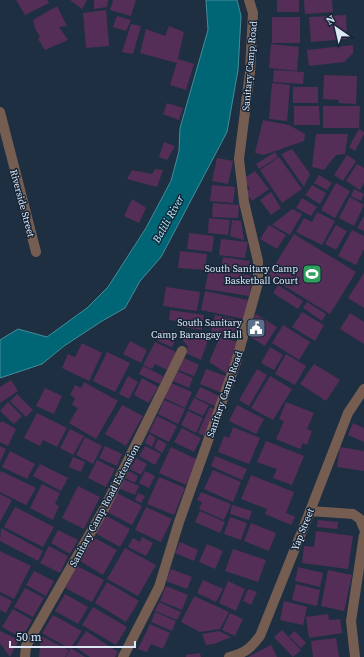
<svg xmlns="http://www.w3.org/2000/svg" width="364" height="657" font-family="'Source Serif 4',serif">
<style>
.water{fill:#006675;stroke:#438d9b}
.building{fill:#542e56}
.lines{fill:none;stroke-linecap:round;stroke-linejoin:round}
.minor{stroke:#755e51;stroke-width:10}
.tertiary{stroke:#755e51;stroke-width:10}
.labels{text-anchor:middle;stroke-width:3;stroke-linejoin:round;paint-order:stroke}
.street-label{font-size:10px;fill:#dee8f5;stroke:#152537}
.poi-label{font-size:10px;fill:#dee8f5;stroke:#152537;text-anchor:end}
.water-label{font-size:11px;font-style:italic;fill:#aeeefc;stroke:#152537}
</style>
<rect width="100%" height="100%" fill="#1f2f42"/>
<path class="water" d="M 206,0 L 237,0 L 241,16 L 238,70 L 227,132 L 161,257 L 140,281 L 125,308 L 102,321 L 64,346 L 42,364 L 0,378 L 0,340 L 18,329 L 47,337 L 87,308 L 108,287 L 146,228 L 171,181 L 179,151 L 180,128 L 208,30 Z"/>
<path class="building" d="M 16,0 L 47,0 L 49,3 L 25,15 Z
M 70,0 L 87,0 L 82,9 Z
M 94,0 L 108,0 L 107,7 L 94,9 Z
M 113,0 L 136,0 L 131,16 L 110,10 Z
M 277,0 L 299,0 L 299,12 L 277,12 Z
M 304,0 L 332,0 L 333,12 L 305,14 Z
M 57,6 L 67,26 L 59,27 L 68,40 L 45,50 L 38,39 L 40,37 L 35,28 L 33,20 Z
M 106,10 L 109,46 L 86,48 L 83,13 Z
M 346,15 L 347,39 L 311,42 L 309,17 Z
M 117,16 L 131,20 L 126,31 L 113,27 Z
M 272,17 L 300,17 L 300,43 L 272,43 Z
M 131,24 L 141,26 L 133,54 L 122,52 Z
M 169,26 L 184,32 L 177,63 L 140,53 L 146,29 L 165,36 Z
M 271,44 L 299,47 L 297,71 L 269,68 Z
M 353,45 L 353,53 L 344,62 L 309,66 L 307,50 Z
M 178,59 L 194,64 L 186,90 L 170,85 Z
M 274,70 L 304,72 L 303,84 L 273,82 Z
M 324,75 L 357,76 L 356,104 L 339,103 L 339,100 L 323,99 Z
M 272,83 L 290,85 L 287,121 L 269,119 Z
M 293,87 L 318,87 L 318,103 L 293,103 Z
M 167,103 L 183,108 L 179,120 L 163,114 Z
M 294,106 L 319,106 L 320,125 L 294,125 Z
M 323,106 L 360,106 L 359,128 L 323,128 Z
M 263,120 L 289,125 L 305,134 L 304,141 L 264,155 L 255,153 Z
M 359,129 L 364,132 L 364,134 L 355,151 L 349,147 Z
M 316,134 L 348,134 L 345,154 L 336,155 L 324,170 L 312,167 Z
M 164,142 L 175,146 L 167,160 L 159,157 Z
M 292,149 L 310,174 L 304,187 L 281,154 Z
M 275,152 L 278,157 L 259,169 L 256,164 Z
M 347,155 L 356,161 L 343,181 L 334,175 Z
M 279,157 L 302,189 L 282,203 L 260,170 Z
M 217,158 L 233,161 L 228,184 L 212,181 Z
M 357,164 L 364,168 L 364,183 L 360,190 L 346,181 Z
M 155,169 L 163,170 L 157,187 L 127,179 L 132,170 L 152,174 Z
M 255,171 L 269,189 L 252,201 L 245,192 L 250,189 L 243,179 Z
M 319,175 L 332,183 L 327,190 L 314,183 Z
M 336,183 L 350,191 L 335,218 L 321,210 Z
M 212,185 L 235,187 L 233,203 L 210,201 Z
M 312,185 L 326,193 L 320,204 L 305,195 Z
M 354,189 L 364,194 L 361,201 L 351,196 Z
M 271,192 L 281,208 L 271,215 L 260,200 Z
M 350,197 L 364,205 L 354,226 L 339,218 Z
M 302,198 L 317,207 L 311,216 L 296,208 Z
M 132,199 L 146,208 L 139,223 L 124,216 Z
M 213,203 L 239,205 L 238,218 L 212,217 Z
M 292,209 L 302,214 L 290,235 L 272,225 Z
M 317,212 L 335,221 L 322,245 L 296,232 L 304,218 L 312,222 Z
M 364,216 L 364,231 L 357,228 Z
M 209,218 L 230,220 L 228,235 L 208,233 Z
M 232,220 L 241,221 L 244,240 L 230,236 Z
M 269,225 L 286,235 L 277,249 L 260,239 Z
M 336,225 L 347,231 L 336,250 L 325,244 Z
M 352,230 L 364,236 L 364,249 L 356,265 L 338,256 Z
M 189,233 L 214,236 L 212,252 L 187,249 Z
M 294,234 L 356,272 L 330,314 L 268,276 Z
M 221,239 L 248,242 L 245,258 L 219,255 Z
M 180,251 L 207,254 L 205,270 L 178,268 Z
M 223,257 L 250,261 L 248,273 L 221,269 Z
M 209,268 L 253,276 L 249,296 L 205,289 Z
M 364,273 L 364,308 L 348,298 Z
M 278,285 L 303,301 L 298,309 L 273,293 Z
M 166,287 L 200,292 L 197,311 L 163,306 Z
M 205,291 L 248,300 L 244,319 L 201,310 Z
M 307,302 L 326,314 L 322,321 L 303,308 Z
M 170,310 L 204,315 L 202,330 L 176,326 L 178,321 L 169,320 Z
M 302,312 L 324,325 L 315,341 L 292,327 Z
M 350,313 L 364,322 L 364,344 L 340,329 Z
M 256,314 L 277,327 L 265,346 L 244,333 Z
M 215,315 L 245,322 L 241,339 L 211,332 Z
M 283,325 L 310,342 L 299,360 L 272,343 Z
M 162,330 L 177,337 L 172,347 L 158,341 Z
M 186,331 L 209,337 L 201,360 L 186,353 L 188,347 L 183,340 Z
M 220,337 L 240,343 L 229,375 L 209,362 Z
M 130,341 L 147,350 L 141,363 L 123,354 Z
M 155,342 L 176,352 L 167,370 L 155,364 L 152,369 L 143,365 Z
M 82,343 L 102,353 L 89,381 L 62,368 L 68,354 L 75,357 Z
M 270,347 L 283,355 L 274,370 L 261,363 Z
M 107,352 L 130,363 L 115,392 L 93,381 Z
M 286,354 L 306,366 L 295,385 L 275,374 Z
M 184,358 L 199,365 L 194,376 L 178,370 Z
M 314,364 L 340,380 L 326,401 L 300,384 Z
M 143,366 L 163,376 L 160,384 L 139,374 Z
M 206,369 L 228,377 L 222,393 L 200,384 Z
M 257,369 L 267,375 L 249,406 L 239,400 Z
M 177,371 L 193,378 L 189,388 L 173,381 Z
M 128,376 L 138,382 L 129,399 L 119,394 Z
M 270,376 L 292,389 L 273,420 L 251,408 Z
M 142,378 L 158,387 L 149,403 L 134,395 Z
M 11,380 L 18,391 L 0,403 L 0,387 Z
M 84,382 L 118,401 L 96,439 L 69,423 L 78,408 L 72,405 L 75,398 L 70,395 L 75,385 L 81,388 Z
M 171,383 L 192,392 L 185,408 L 164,398 Z
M 200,387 L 221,397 L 217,407 L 195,397 Z
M 45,388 L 62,396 L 54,414 L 36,406 Z
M 17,394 L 33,410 L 26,417 L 10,401 Z
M 194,398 L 209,405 L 203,416 L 188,409 Z
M 164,400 L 185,409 L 178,424 L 158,414 Z
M 8,402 L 22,416 L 14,424 L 0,411 Z
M 286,402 L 314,413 L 307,429 L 312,431 L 307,445 L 303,443 L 300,449 L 276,439 L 284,421 L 279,419 Z
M 122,405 L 143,416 L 126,446 L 105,434 Z
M 237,405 L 264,419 L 256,434 L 229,421 Z
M 210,407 L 216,410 L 204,436 L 198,433 Z
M 188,411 L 203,418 L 196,433 L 181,425 Z
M 37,413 L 67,428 L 57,447 L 43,440 L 40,446 L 24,438 Z
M 157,416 L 177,426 L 169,442 L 149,432 Z
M 2,421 L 16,429 L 8,446 L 0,442 L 0,423 Z
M 353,423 L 364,428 L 364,442 L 348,435 Z
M 233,427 L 260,438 L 249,464 L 218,452 L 224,436 L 229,438 Z
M 182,428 L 201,438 L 194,452 L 174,442 Z
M 70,429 L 84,436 L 73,455 L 60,448 Z
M 149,434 L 156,438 L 152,447 L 145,443 Z
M 85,437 L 102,446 L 93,464 L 76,455 Z
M 158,439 L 167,444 L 162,453 L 154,448 Z
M 266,441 L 304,456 L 292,485 L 273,478 L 277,469 L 257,462 Z
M 0,446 L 6,449 L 0,462 Z
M 105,446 L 122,454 L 117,466 L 99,458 Z
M 145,446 L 161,454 L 155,465 L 139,456 Z
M 171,447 L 198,460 L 186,485 L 159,473 Z
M 340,447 L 364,451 L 364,471 L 337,467 Z
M 10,451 L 35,464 L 27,479 L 2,467 Z
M 215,456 L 247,469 L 242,480 L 211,466 Z
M 73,457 L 85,462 L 81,472 L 69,467 Z
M 136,458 L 147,464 L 141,475 L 130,469 Z
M 97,460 L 115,469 L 106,487 L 88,478 Z
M 40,464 L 68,478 L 61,491 L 33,476 Z
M 213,470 L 241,482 L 233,502 L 204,489 Z
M 1,471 L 36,488 L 26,505 L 0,492 L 0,473 Z
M 129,471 L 138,476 L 135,483 L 125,478 Z
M 145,471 L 155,476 L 149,488 L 139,483 Z
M 251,475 L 294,492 L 286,513 L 295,517 L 291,525 L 265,514 L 267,509 L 241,499 Z
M 159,477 L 185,488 L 174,515 L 147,504 Z
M 123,479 L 139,486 L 135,495 L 120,489 Z
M 42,484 L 60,493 L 55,504 L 59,506 L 53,520 L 30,508 Z
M 78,486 L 100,497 L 84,529 L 62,518 Z
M 201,492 L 231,504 L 224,520 L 199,509 L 202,502 L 197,500 Z
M 117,493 L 142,506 L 132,525 L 107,512 Z
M 138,493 L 145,496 L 141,503 L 135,500 Z
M 0,494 L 12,500 L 0,522 Z
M 232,505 L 252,511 L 249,520 L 230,514 Z
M 15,507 L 54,527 L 43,547 L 4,527 Z
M 146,507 L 172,519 L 161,542 L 135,530 Z
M 200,511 L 225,522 L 220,533 L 195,522 Z
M 105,515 L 130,529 L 120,547 L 95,533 Z
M 230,517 L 247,523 L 241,540 L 224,534 Z
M 318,520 L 338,522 L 337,529 L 317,527 Z
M 251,523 L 276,533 L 269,551 L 244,541 Z
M 1,528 L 43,551 L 38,561 L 0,541 Z
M 58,530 L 78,540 L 70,554 L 51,543 Z
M 316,531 L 353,536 L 348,569 L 302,563 L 304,546 L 314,547 Z
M 93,537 L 117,550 L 103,575 L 80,561 Z
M 142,537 L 153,543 L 146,556 L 128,547 L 133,538 L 140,542 Z
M 180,542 L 198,550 L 194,561 L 175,553 Z
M 207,544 L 223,551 L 215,569 L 199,562 Z
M 49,546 L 68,556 L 60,573 L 40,563 Z
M 125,548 L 156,565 L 138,596 L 107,579 Z
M 233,549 L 266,560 L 258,582 L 225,571 Z
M 0,551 L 31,566 L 14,599 L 0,592 Z
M 77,566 L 104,580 L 92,602 L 65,588 Z
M 298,567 L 323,573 L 320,587 L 295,581 Z
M 171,569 L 192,577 L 187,589 L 166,581 Z
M 328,570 L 352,575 L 344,611 L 321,606 Z
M 34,571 L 54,581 L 46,596 L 26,585 Z
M 203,580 L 223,589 L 216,602 L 197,593 Z
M 228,581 L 245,589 L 236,611 L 219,603 Z
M 107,582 L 139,601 L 126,622 L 95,603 Z
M 296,584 L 320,590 L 317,606 L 292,600 Z
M 166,586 L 188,595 L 182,610 L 160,601 Z
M 25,588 L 44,598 L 33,617 L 14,607 Z
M 248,589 L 257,592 L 251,605 L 243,601 Z
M 65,594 L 88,607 L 78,624 L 55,611 Z
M 0,595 L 12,601 L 6,613 L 0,610 Z
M 194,596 L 229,612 L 220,629 L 200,632 L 181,622 Z
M 284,601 L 307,607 L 303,625 L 280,620 Z
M 159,602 L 181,612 L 177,620 L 155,611 Z
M 93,607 L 127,627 L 116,645 L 82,625 Z
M 13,609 L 32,620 L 22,638 L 2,627 Z
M 155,612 L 176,621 L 172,631 L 151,622 Z
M 230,613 L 243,619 L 235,636 L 222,630 Z
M 328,614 L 329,620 L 340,619 L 342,633 L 309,638 L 306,617 Z
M 53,615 L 82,631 L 70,649 L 42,633 Z
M 150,624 L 170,633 L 163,649 L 151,644 L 147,652 L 138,649 Z
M 282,630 L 301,650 L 293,657 L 274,637 Z
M 0,631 L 19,640 L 10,657 L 0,643 Z
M 86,631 L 118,652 L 115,657 L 90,657 L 75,647 Z
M 219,631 L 231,637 L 214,644 L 206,645 L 202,634 Z
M 295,631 L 306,643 L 301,648 L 289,636 Z
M 41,636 L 69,650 L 65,657 L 39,657 Z
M 336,638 L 339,657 L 313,657 L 311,641 Z
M 271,645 L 277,657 L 248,657 Z
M 71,648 L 85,657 L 66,657 Z
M 200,653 L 201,657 L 186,657 L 186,655 Z"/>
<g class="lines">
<path class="minor" d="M 0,112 L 36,252
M 310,511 L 348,413 L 364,389
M 25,657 L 26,646 L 104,509 L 182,351
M 123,657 L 159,587 L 179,522 L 236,362 L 258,283 L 258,261 L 244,202 L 239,159 L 250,72 L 253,13 L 249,0"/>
<path class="tertiary" d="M 229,657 C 245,653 250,649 260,636 L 310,511 L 353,514 L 360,519 L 364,529
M 355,657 L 351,621 L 364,535"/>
</g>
<defs>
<g id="stadium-square" transform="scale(1)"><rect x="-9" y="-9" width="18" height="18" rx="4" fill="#2e9e5b" stroke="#152537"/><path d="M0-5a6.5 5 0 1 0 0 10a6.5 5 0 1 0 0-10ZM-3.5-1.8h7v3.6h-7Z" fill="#fff"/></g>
<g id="civic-square" transform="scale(1)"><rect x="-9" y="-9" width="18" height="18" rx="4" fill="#5c6f8a" stroke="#152537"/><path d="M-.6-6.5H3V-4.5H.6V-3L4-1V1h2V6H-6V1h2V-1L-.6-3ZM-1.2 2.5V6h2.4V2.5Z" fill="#fff"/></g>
</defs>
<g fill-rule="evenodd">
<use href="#stadium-square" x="312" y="274"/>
<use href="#civic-square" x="256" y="328"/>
</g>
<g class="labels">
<g class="street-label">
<text transform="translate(249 66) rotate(-85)" y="4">Sanitary Camp Road</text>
<text transform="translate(23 203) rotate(75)" y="4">Riverside Street</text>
<text transform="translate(224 394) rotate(-71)" y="4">Sanitary Camp Road</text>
<text transform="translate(104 505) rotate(-62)" y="4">Sanitary Camp Road Extension</text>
<text transform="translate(302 529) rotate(-68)" y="4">Yap Street</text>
</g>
<g class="poi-label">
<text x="298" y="272">South Sanitary Camp<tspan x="298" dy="12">Basketball Court</tspan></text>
<text x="242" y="326">South Sanitary<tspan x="242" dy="12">Camp Barangay Hall</tspan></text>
</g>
<g class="water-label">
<text transform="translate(168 219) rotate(-61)" y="4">Balili River</text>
</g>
</g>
<g transform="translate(336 28) rotate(326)" stroke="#152537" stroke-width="3" paint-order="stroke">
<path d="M0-3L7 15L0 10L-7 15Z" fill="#dee8f5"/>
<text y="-6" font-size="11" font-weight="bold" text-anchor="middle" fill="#dee8f5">N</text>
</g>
<path d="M10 641v6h125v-6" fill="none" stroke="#dee8f5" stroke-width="2"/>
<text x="16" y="641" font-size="12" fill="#dee8f5" stroke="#152537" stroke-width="3" paint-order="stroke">50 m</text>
</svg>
